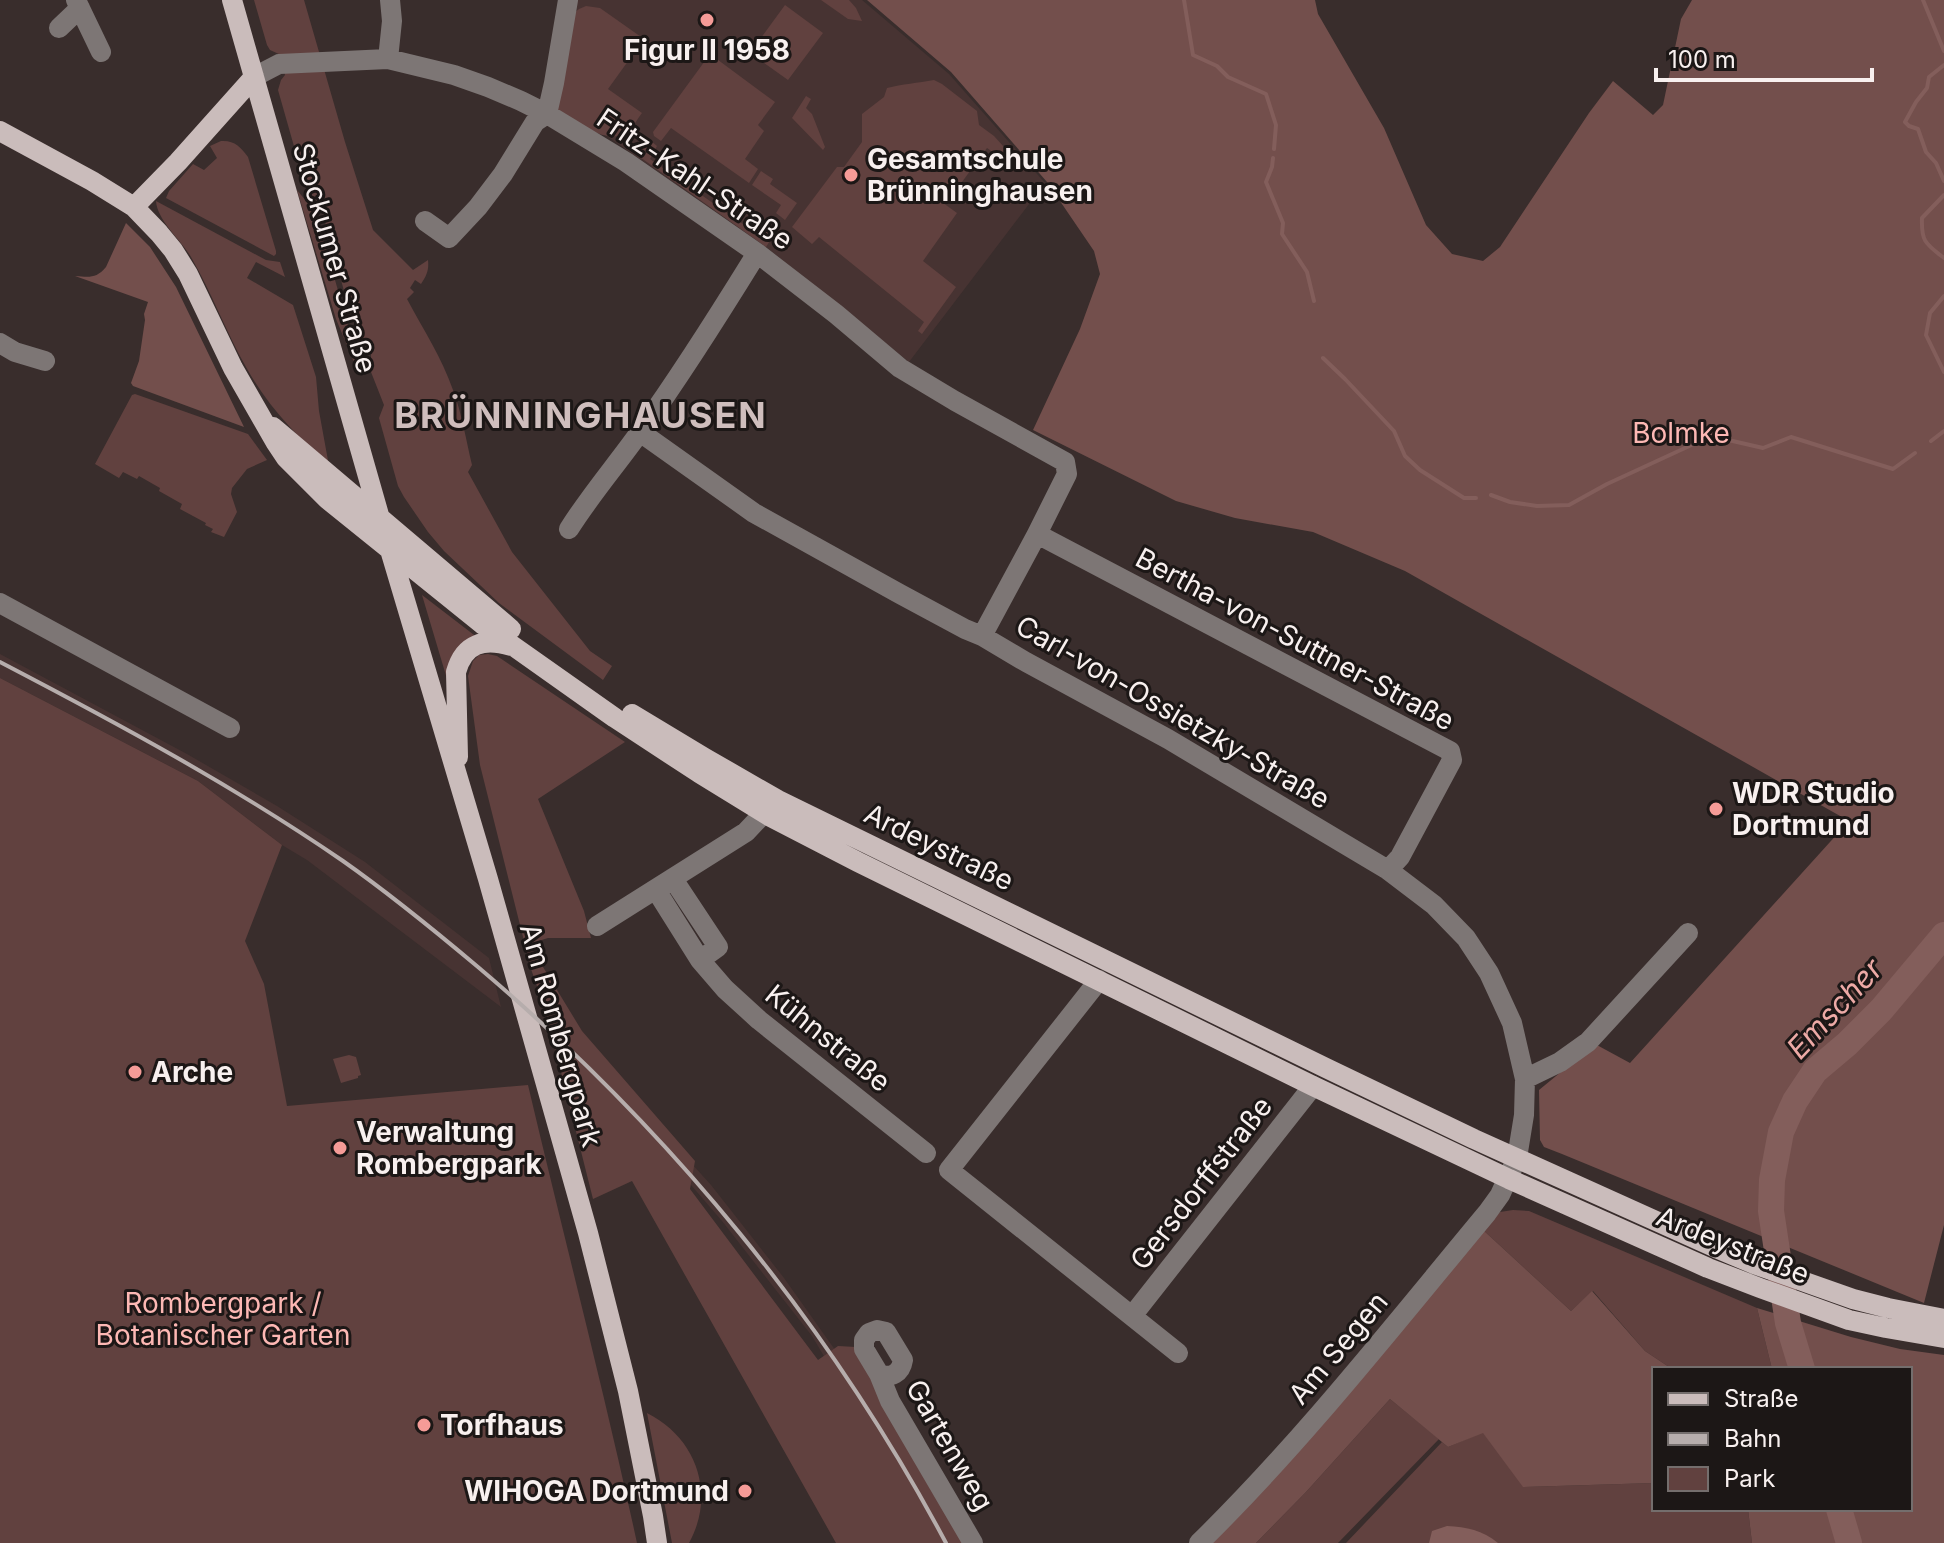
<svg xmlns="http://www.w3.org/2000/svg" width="1944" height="1543" font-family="Inter,sans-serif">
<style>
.built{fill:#473332}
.green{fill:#61413f}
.forest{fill:#734f4c}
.water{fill:#835e5b}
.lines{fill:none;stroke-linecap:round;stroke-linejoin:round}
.stream{stroke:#835e5b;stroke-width:4}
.river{stroke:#835e5b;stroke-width:26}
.minor{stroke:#7d7675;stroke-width:20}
.major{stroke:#cabcbb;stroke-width:20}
.rail{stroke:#b6adac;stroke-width:4}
.poi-dot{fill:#f59b97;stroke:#1c1716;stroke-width:3}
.labels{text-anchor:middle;stroke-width:6;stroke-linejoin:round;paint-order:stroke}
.poi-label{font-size:28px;font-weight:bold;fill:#f8f0ef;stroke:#1c1716;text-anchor:start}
.street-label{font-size:28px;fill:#f8f0ef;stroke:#1c1716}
.park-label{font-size:28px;fill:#fdb8b4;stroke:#1c1716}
.water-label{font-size:30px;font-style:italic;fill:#edaaa6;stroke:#1c1716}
.district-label{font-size:36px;font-weight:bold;letter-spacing:2px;fill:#cfbebd;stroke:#1c1716}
</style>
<rect width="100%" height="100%" fill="#392d2c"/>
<path class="built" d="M 577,0 L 862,0 L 949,74 L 1045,183 L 909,362 L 766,247 L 561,104 Z
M 0,654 L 187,754 L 277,806 L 365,862 L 489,958 L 501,1007 L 307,860 L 282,845 L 198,781 L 0,678 Z
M 546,1012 L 626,1091 L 711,1185 L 784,1278 L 855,1378 L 825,1358 L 812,1336 L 761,1271 L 722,1221 L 672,1163 L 555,1047 Z"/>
<path class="green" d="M 254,0 L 304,0 L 345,142 L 373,230 L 413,270 L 428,260 C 429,270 427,275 421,284 L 415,280 L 410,288 L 414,292 L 407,299 C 423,329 442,358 453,390 C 462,414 466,440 472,465 L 468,472 L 512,552 L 590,651 L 612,666 L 603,680 L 499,603 L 444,551 L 428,532 L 404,497 L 398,486 L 379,418 L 384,405 L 371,372 L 371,355 L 352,320 L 324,218 L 319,205 L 305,185 L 278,90 L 281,80 L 285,75 L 281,55 L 270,50 L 267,45 Z
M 821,0 L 849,0 L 856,8 L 862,21 L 848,19 Z
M 785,5 L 823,33 L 788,80 L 750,53 Z
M 586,6 L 600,8 L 644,39 L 608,89 L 642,113 C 637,119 632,130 626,133 C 605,146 573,119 555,109 L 573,14 L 579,9 Z
M 710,54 L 775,102 L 758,125 L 764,131 L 745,159 L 758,169 L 749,183 L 671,128 L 661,141 L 654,136 L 653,132 Z
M 934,80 L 942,84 L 977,111 L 979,125 L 994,136 L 1022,167 L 1019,171 L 987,148 L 948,201 L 942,197 L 939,200 L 957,213 L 923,261 L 956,287 L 922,334 L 918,331 L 924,322 L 819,237 L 812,244 L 792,227 L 837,167 L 844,167 L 862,142 L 862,114 L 884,97 L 887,88 C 902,84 918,83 934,80 Z
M 806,96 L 811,99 L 806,108 L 812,114 L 825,147 L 823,150 L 792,118 Z
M 221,141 C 234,140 241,147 248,157 L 276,251 L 276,254 L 274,256 L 166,198 L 169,191 L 193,164 L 204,170 L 217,158 L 210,146 Z
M 647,141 L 651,141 L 657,146 L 650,159 L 760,236 L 766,229 L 773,232 L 773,236 L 766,247 L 637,155 Z
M 761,171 L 773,179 L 770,184 L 797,203 L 785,220 L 776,213 L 781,205 L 752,185 Z
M 297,190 L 315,212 L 318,220 L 360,368 L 358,372 L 336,319 Z
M 156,201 L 266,260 L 280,262 L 285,277 L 256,262 L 247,278 L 293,305 L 316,377 L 319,411 L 329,466 C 296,435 268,407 246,367 C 226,332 212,293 191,257 C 181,240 157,220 156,201 Z
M 135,394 L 248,434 L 267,460 L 247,469 L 232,488 L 231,494 L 237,512 L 224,537 L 211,532 L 213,529 L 205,525 L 206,523 L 180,509 L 182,504 L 159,491 L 160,488 L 139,476 L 137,479 L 123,472 L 119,478 L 95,464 L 132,395 Z
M 422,595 L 478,638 L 450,689 Z
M 488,654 L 497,656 L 625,742 L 538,799 L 584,911 L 591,938 L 548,938 L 529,944 L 582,1031 L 695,1161 L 690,1189 L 818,1360 L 838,1346 L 856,1347 L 968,1543 L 836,1543 L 632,1181 L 593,1199 L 546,1012 L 531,969 L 480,765 L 468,676 L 473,661 L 479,655 Z
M 0,678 L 198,781 L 282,845 L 245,941 L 264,984 L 287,1106 L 528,1085 C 564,1238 604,1390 637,1543 L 0,1543 Z
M 349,1055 L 356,1057 L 361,1075 L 358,1076 L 358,1078 L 341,1083 L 333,1059 Z
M 1513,1210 L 1529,1211 L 1757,1308 L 1772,1369 L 1672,1369 L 1645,1351 L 1593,1291 L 1571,1311 L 1482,1229 L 1500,1212 Z
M 1390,1399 L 1439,1439 L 1338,1543 L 1256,1543 L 1306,1492 Z
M 647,1413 C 697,1438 716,1494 689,1543 L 672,1543 Z
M 1483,1432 L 1524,1487 L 1654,1483 L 1654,1509 L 1748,1509 L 1752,1543 L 1346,1543 L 1442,1442 L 1448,1447 Z"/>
<path class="forest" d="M 867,0 L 1315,0 L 1318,14 L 1384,128 L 1426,225 L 1452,254 L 1483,261 L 1500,247 L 1589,113 L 1613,81 L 1653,115 L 1663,105 L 1681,19 L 1692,0 L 1944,0 L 1944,1225 L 1924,1303 L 1562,1154 L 1544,1147 L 1540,1140 L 1539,1090 L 1595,1044 L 1630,1063 L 1849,821 L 1405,571 L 1313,532 L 1235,518 L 1176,501 L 1033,430 L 1080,329 L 1100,274 L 1094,251 L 1047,182 L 951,72 Z
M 126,223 L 150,247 L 176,287 L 244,427 L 133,386 L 131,383 L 139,361 L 145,320 L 144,314 L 148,302 L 75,276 C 89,277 96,279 106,267 Z
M 1482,1229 L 1571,1311 L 1592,1291 L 1645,1351 L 1672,1369 L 1654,1369 L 1654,1483 L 1523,1487 L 1483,1433 L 1448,1447 L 1390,1399 L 1306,1492 L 1256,1543 L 1207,1543 Z
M 1757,1308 L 1851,1337 L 1900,1349 L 1944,1355 L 1944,1543 L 1752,1543 L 1748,1509 L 1910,1509 L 1910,1369 L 1772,1369 Z"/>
<path class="water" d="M 1447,1526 C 1467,1527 1482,1530 1498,1543 L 1429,1543 L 1432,1531 Z"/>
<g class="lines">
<path class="stream" d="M 1184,0 L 1193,55 L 1217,66 L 1228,77 L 1266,94 L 1276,125 L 1274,149
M 1923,0 L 1944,51
M 1944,65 L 1929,77 L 1927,88 L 1916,102 L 1905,122 L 1909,126 L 1918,129 L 1926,152 L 1936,163 L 1944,181
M 1273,158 L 1272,167 L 1266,182 L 1283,223 L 1282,234 L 1307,272 L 1314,301
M 1944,195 L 1922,218 C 1921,242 1926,244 1944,258
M 1944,296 L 1930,313 L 1926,335 L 1944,372
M 1323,358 L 1345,379 L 1394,431 L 1405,456 L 1420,470 L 1464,498 L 1476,498
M 1931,441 L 1944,431
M 1491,495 L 1510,502 L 1537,506 L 1569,505 L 1607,484 L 1711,436 L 1763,448 L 1791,437 L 1893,469 L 1915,453"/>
<path class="river" d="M 1802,1369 L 1788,1323 L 1771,1211 L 1772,1180 L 1781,1132 L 1795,1101 L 1815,1071 L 1847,1044 L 1881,1010 L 1944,935
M 1839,1509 L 1849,1543"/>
<path class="minor" d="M 76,0 L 101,52
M 59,28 L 80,8
M 388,59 L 392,21 L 390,0
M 254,77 L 279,64 L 388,59 L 454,75 L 488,87 L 521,101 L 547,114 L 626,162 L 757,253 L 836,314 L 900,368 L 955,401 L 1065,462 L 1067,474 L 1037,534 L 982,636
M 425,221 L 449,238 L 478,207 L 503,174 L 535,122 L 547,114 L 554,83 L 568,0
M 0,343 L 15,352 L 45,361
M 640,432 L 754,513 L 900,594 L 965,629 L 982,636 L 1026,662 L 1168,739 L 1388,870 L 1434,905 L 1466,938 L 1489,973 L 1512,1023 L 1525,1079 L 1524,1115 L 1517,1158 L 1500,1195 L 1487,1213 C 1393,1326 1303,1441 1199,1543
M 569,529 C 591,494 618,463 642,429 C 683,372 720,313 757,253
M 1037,534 L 1450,751 L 1452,760 L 1400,857 L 1388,870
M 0,603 L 230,728
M 673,879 L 718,947 L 700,960
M 656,890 L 700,960 L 725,989 L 759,1020 L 926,1153
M 597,926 L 746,832 L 764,813 L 771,800
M 1099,980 L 949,1170 L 1178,1353
M 1525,1079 L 1560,1062 L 1588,1042 L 1688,933
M 1132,1316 L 1313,1086
M 879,1374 C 891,1379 901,1373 903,1360 L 886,1332 L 877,1330 L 869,1333 L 864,1340 L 864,1349 L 879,1374 L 890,1401 L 973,1543"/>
<path class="major" d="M 232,0 L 379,515
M 0,131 L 92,181 L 134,207 L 159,233 L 173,250 L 188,274 L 233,368 L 276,443 L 286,458 L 327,499 L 482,624 L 615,718 L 699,773 L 769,816 L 858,862 L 1313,1086 L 1509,1179 L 1708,1268 L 1760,1288 L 1849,1320 L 1886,1328 L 1944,1338
M 134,207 L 178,162 L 254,77
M 273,427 L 511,629
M 390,550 L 488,879 L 588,1233 L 628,1391 L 653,1516 L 657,1543
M 632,714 L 705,758 L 778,800 L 1326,1068 L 1474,1139 L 1716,1248 L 1754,1264 L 1853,1299 L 1888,1308 L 1944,1319
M 458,757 L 456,672 C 464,643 484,638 511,646"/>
<path class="rail" d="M 0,662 C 117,723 234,786 343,861 C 390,894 434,930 478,967 C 668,1128 829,1323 946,1543"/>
</g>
<g class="poi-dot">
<circle cx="707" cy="20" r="8"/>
<circle cx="851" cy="175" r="8"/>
<circle cx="1716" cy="809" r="8"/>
<circle cx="135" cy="1072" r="8"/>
<circle cx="340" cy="1148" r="8"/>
<circle cx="424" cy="1425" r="8"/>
<circle cx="745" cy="1491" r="8"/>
</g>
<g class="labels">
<g class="poi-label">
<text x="707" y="60" text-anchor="middle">Figur II 1958</text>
<text x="867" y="169">Gesamtschule<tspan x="867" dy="32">Brünninghausen</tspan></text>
<text x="1732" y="803">WDR Studio<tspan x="1732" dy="32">Dortmund</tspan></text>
<text x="151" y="1082">Arche</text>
<text x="356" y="1142">Verwaltung<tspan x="356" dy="32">Rombergpark</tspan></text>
<text x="440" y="1435">Torfhaus</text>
<text x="729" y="1501" text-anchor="end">WIHOGA Dortmund</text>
</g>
<g class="street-label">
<text transform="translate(695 179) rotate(34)" y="10">Fritz-Kahl-Straße</text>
<text transform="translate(335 258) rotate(74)" y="10">Stockumer Straße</text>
<text transform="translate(1295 639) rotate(28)" y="10">Bertha-von-Suttner-Straße</text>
<text transform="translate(1173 712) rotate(30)" y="10">Carl-von-Ossietzky-Straße</text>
<text transform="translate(939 847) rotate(26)" y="10">Ardeystraße</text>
<text transform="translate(561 1035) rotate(74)" y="10">Am Rombergpark</text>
<text transform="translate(828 1038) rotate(39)" y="10">Kühnstraße</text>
<text transform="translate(1201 1183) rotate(-52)" y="10">Gersdorffstraße</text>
<text transform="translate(1733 1245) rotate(22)" y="10">Ardeystraße</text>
<text transform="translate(1338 1348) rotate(-50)" y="10">Am Segen</text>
<text transform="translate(950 1445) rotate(60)" y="10">Gartenweg</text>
</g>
<g class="park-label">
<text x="1681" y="443">Bolmke</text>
<text x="223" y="1313">Rombergpark /<tspan x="223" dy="32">Botanischer Garten</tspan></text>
</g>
<g class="water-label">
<text transform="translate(1835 1009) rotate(-47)" y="10">Emscher</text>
</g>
<g class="district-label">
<text x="581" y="428">BRÜNNINGHAUSEN</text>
</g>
</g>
<rect x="1652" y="1367" width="260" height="144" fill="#1c1716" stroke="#746e6d" stroke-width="2"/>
<rect x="1668" y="1393" width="40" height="12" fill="#cabcbb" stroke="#746e6d" stroke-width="2"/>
<text x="1724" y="1407" font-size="24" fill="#f8f0ef">Straße</text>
<rect x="1668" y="1433" width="40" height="12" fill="#b6adac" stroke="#746e6d" stroke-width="2"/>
<text x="1724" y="1447" font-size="24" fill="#f8f0ef">Bahn</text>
<rect x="1668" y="1467" width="40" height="24" fill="#61413f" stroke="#746e6d" stroke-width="2"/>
<text x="1724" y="1487" font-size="24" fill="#f8f0ef">Park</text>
<path d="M1656 68v12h216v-12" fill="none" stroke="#f8f0ef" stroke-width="4"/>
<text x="1668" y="68" font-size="24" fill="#f8f0ef" stroke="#1c1716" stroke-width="6" paint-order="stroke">100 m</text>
</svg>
